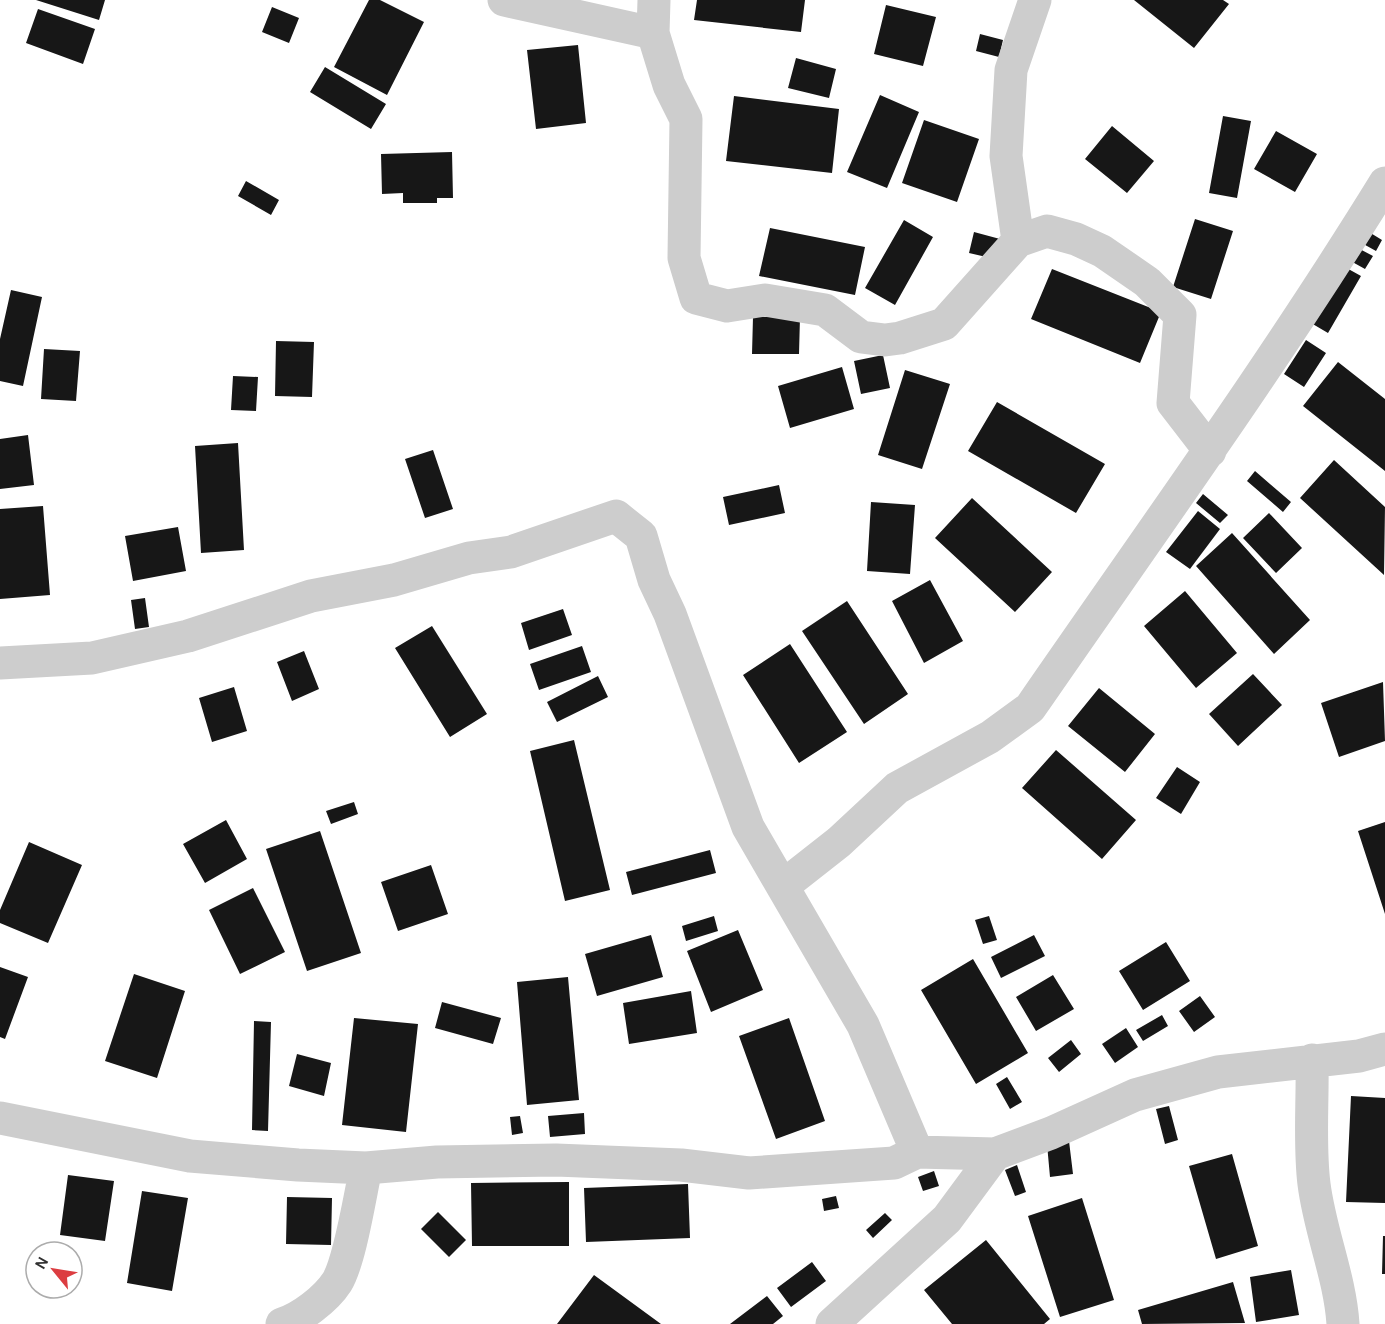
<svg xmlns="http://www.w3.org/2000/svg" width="1385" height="1324" font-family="Karla,sans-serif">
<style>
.building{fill:#171717}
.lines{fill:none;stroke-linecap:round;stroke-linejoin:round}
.street{stroke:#cdcdcd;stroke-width:33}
</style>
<rect width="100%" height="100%" fill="#fff"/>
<path class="building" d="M 36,0 L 105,0 L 99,20 Z
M 369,0 L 380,0 L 424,22 L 387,95 L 334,67 Z
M 697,0 L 805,0 L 801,32 L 694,20 Z
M 1134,0 L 1223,0 L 1229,4 L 1194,48 Z
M 886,5 L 936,17 L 923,66 L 874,54 Z
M 272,7 L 299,18 L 289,43 L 262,32 Z
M 38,9 L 95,29 L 83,64 L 26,43 Z
M 980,34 L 1003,40 L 999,57 L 976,51 Z
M 578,45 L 586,123 L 536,129 L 527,50 Z
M 796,58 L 836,69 L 829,98 L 788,88 Z
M 325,67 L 386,104 L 371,129 L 310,92 Z
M 880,95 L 919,112 L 887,188 L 847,172 Z
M 734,96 L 839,109 L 832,173 L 726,161 Z
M 1223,116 L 1251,121 L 1237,198 L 1209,193 Z
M 924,120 L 979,139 L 957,202 L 902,183 Z
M 1112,126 L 1154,161 L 1127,193 L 1085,159 Z
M 1276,131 L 1317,154 L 1295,192 L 1254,169 Z
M 452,152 L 453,198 L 437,198 L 437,203 L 403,203 L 403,193 L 382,194 L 381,154 Z
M 246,181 L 279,200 L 271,215 L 238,196 Z
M 1195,219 L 1233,231 L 1211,299 L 1173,287 Z
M 904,220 L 933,237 L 895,305 L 865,288 Z
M 770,228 L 865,247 L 855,295 L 759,276 Z
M 1364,229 L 1382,240 L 1376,251 L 1358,241 Z
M 974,232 L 1000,239 L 995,259 L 969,253 Z
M 1354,246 L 1373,256 L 1365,269 L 1347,259 Z
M 1343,266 L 1361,276 L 1328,333 L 1311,323 Z
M 1052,269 L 1161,312 L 1140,363 L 1031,319 Z
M 11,290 L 42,297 L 23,386 L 0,381 L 0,339 Z
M 753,317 L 800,317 L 799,354 L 752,354 Z
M 1306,340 L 1326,353 L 1304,387 L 1284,374 Z
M 276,341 L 314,342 L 312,397 L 275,396 Z
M 44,349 L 80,351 L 76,401 L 41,399 Z
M 883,355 L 890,388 L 861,394 L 854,361 Z
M 1338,362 L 1385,399 L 1385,471 L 1303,406 Z
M 842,367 L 854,409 L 790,428 L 778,386 Z
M 905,370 L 950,384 L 922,469 L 878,455 Z
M 233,376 L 258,377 L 256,411 L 231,410 Z
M 997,402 L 1105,464 L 1076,513 L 968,451 Z
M 28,435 L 34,485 L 0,489 L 0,439 Z
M 238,443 L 244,550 L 201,553 L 195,446 Z
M 433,450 L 453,509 L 425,518 L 405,459 Z
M 1334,460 L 1385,507 L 1384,575 L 1300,498 Z
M 1255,471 L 1291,502 L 1283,512 L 1247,481 Z
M 779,485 L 785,513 L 729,525 L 723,497 Z
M 1203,494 L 1228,515 L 1220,523 L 1196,503 Z
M 972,498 L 1052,572 L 1015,612 L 935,538 Z
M 871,502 L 915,505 L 910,574 L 867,571 Z
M 43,506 L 50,595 L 0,599 L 0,509 Z
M 1198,511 L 1220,529 L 1190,569 L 1166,552 Z
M 1269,513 L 1302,548 L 1276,573 L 1243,538 Z
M 178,527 L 186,571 L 133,581 L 125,536 Z
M 1232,533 L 1310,620 L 1274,654 L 1196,566 Z
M 930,580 L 963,641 L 924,663 L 892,601 Z
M 1185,591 L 1237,653 L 1196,688 L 1144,626 Z
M 145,598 L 149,627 L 135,629 L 131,600 Z
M 847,601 L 908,694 L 864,724 L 802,631 Z
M 563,609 L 572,635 L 529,650 L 521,623 Z
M 432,626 L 487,714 L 450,737 L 395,648 Z
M 790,644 L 847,732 L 799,763 L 743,675 Z
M 582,646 L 591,672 L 539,690 L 530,664 Z
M 304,651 L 319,689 L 292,701 L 277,662 Z
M 1253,674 L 1282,705 L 1238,746 L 1209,714 Z
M 598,676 L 608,697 L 557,722 L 547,702 Z
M 1383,682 L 1385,741 L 1339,757 L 1321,703 Z
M 234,687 L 247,731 L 212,742 L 199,698 Z
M 1099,688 L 1155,734 L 1125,772 L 1068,726 Z
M 574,740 L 610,890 L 565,901 L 530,751 Z
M 1056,750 L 1136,820 L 1102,859 L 1022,788 Z
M 1177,767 L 1200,782 L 1181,814 L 1156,798 Z
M 354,802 L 358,814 L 331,824 L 326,811 Z
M 226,820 L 247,859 L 205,883 L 183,844 Z
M 1385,822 L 1385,914 L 1358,831 Z
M 320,831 L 361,953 L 307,971 L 266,849 Z
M 29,842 L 82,865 L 48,943 L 0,923 L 0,910 Z
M 710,850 L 716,873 L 632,895 L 626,872 Z
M 431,865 L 448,914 L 398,931 L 381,882 Z
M 253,888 L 285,952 L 240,974 L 209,910 Z
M 714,916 L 718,931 L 686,941 L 682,926 Z
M 989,916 L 997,940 L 983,944 L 975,920 Z
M 738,930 L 763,990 L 711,1012 L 687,951 Z
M 651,935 L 663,977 L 597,996 L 585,954 Z
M 1034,935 L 1045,956 L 1001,978 L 991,957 Z
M 1166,942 L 1190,981 L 1143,1010 L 1119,971 Z
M 973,959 L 1028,1053 L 976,1084 L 921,990 Z
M 0,967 L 28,977 L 5,1039 L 0,1037 Z
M 134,974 L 185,991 L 157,1078 L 105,1061 Z
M 1053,975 L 1074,1009 L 1036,1031 L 1016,997 Z
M 568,977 L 579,1100 L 527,1105 L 517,982 Z
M 691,991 L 697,1033 L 629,1044 L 623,1003 Z
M 1200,996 L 1215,1017 L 1194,1032 L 1179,1011 Z
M 442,1002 L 501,1018 L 493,1044 L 435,1028 Z
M 1162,1015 L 1168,1026 L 1143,1041 L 1136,1030 Z
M 354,1018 L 418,1024 L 406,1132 L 342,1125 Z
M 789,1018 L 825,1121 L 776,1139 L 739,1036 Z
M 254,1021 L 271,1022 L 268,1131 L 252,1130 Z
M 1126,1028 L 1138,1047 L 1115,1063 L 1102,1044 Z
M 1071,1040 L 1081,1054 L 1059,1072 L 1048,1058 Z
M 297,1054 L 331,1063 L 324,1096 L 289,1086 Z
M 1007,1077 L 1022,1102 L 1010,1109 L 996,1084 Z
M 1351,1096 L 1385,1098 L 1385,1203 L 1346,1202 Z
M 1169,1106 L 1178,1140 L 1165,1144 L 1156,1109 Z
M 584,1113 L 585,1134 L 550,1137 L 548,1116 Z
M 520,1116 L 523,1133 L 512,1135 L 510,1117 Z
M 1069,1141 L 1073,1174 L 1050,1177 L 1047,1144 Z
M 1232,1154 L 1258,1246 L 1216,1259 L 1189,1166 Z
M 1017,1165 L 1026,1192 L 1015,1196 L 1005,1170 Z
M 934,1171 L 939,1186 L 923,1191 L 918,1177 Z
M 68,1175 L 114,1181 L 105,1241 L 60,1235 Z
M 569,1182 L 569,1246 L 472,1246 L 471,1183 Z
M 688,1184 L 690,1238 L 586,1242 L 584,1188 Z
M 142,1191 L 188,1198 L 172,1291 L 127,1283 Z
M 836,1196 L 839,1208 L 824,1211 L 822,1199 Z
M 287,1197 L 332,1198 L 331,1245 L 286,1244 Z
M 1082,1198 L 1114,1300 L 1060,1317 L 1028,1216 Z
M 438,1212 L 466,1240 L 449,1257 L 421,1229 Z
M 885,1213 L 892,1220 L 873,1238 L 866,1230 Z
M 1383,1236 L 1385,1236 L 1385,1274 L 1382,1274 Z
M 986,1240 L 1050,1319 L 1044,1324 L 952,1324 L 924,1290 Z
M 812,1262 L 826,1281 L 791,1307 L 777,1288 Z
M 1291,1270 L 1299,1315 L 1256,1322 L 1250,1277 Z
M 594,1275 L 661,1324 L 557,1324 Z
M 1233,1282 L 1245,1323 L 1142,1324 L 1138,1310 Z
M 767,1296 L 783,1316 L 773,1324 L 730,1324 Z"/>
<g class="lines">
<path class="street" d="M 504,0 L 653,33
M 654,0 L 653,33 L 669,85 L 686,119 L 684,258 L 696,298 L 727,306 L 765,300 L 825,310 L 861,337 L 885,340 L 900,338 L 944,324 L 1018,241 L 1047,231 L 1076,239 L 1102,251 L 1147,282 L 1180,315 L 1173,403 L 1210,451
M 1018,241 L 1006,156 L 1011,70 L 1035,0
M 0,663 L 92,658 L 188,636 L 311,596 L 394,580 L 469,558 L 511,552 L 616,516 L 641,536 L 654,580 L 670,614 L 748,827 L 863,1025 L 917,1152
M 783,886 L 839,842 L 897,788 L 990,737 L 1030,708 C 1150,534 1274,363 1385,183
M 1312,1060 C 1313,1101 1309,1144 1314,1184 C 1320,1232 1340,1277 1343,1324
M 0,1118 L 190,1156 L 298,1165 L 366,1168 L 437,1162 L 556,1160 L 681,1165 L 749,1173 L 894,1163 L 917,1152 L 995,1154 L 1051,1133 L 1135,1095 L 1218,1072 L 1359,1056 L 1385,1049
M 282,1324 C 301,1318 326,1299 337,1282 C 350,1261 360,1195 366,1168
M 832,1324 L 947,1219 L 995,1154"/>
</g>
<g transform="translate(54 1270) rotate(300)"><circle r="28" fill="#ffffff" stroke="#acacac" stroke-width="1.5"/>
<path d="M0-4.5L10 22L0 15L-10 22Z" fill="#dc3d41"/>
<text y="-9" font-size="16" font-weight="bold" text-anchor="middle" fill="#303030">N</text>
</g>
</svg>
